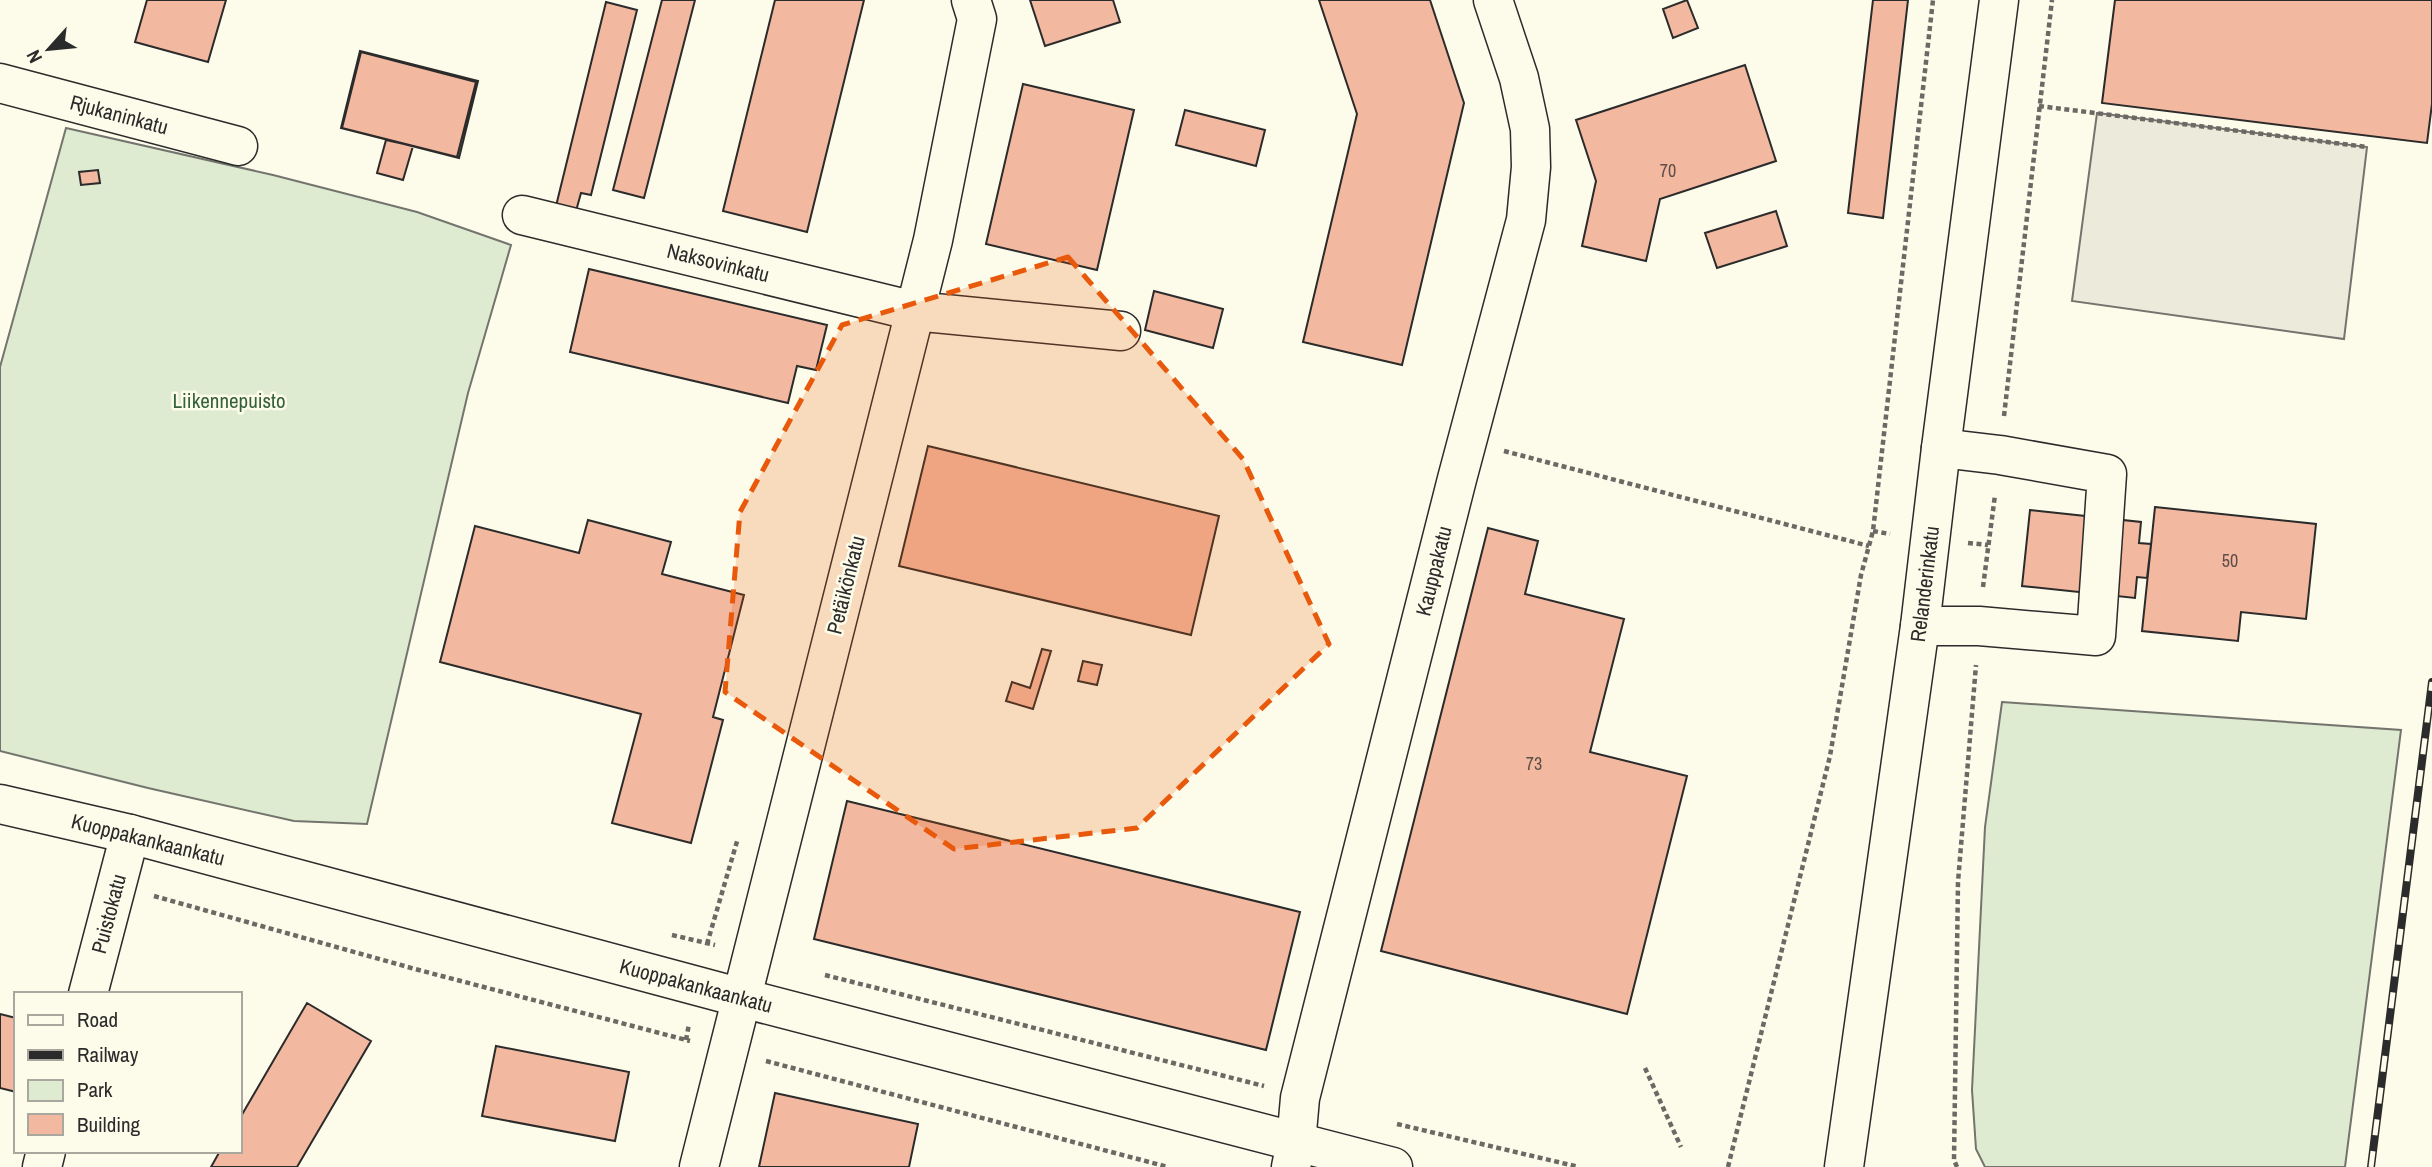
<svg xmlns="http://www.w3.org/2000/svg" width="2432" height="1167" font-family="'Archivo Narrow',sans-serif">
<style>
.green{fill:#deebd1;stroke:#74746e;stroke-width:2}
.parking{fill:#eceadb;stroke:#74746e;stroke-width:2}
.building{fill:#f2b8a0;stroke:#2b2b2b;stroke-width:2}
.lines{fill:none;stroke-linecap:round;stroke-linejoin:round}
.minor-casing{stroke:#2b2b2b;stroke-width:41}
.major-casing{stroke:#2b2b2b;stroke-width:41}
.path{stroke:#6a6964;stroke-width:4.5;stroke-dasharray:5 3.5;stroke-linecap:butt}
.minor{stroke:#fdfbea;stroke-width:38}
.major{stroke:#fdfbea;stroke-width:38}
.rail-casing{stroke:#2b2b2b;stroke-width:8}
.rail{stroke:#fdfbea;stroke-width:5;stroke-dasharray:16;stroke-linecap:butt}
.marked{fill:#e8590c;fill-opacity:0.2;stroke:#e8590c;stroke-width:5;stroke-dasharray:14 9;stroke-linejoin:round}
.labels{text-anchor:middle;stroke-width:5;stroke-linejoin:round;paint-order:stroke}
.number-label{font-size:18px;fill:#5d4e48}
.street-label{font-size:21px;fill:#2b2b2b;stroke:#fdfbea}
.park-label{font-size:21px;fill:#34623c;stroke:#fdfbea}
</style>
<rect width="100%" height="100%" fill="#fdfbea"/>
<path class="green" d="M 66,128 L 273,175 L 417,212 L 511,245 L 468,393 L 367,824 L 294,821 L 148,788 L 0,751 L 0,367 Z
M 2002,702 L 2401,730 L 2345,1167 L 1985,1167 L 1976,1149 L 1972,1090 L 1985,827 Z"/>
<path class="parking" d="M 2097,113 L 2367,147 L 2344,339 L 2072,301 Z"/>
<path class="building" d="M 147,0 L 226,0 L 208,62 L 135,42 Z
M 662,0 L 695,0 L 644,198 L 613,190 Z
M 775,0 L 864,0 L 807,232 L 723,211 Z
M 1030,0 L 1113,0 L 1120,22 L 1045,46 Z
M 1319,0 L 1430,0 L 1464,103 L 1402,365 L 1303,342 L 1357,114 Z
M 1687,0 L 1698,28 L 1673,38 L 1663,9 Z
M 1873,0 L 1908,0 L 1883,218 L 1848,213 Z
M 2115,0 L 2432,0 L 2432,104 L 2427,143 L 2102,103 Z
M 606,2 L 637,10 L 591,195 L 581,193 L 576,211 L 556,206 Z
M 360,51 L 478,81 L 459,158 L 341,128 Z
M 361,52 L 476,82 L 457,157 L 342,128 Z
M 1745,65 L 1776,161 L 1660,199 L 1646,261 L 1582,246 L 1596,181 L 1576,120 Z
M 1023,84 L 1134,110 L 1097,270 L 986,244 Z
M 1185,110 L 1265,130 L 1256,166 L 1176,145 Z
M 386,140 L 413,146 L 403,180 L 377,173 Z
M 98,170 L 100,183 L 81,185 L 79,172 Z
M 1776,211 L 1787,246 L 1717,268 L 1705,233 Z
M 589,269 L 827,325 L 816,370 L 797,366 L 788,403 L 570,352 Z
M 1154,291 L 1223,309 L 1213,348 L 1145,330 Z
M 928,446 L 1219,516 L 1191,635 L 899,566 Z
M 2155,507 L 2316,524 L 2306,619 L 2241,612 L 2238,641 L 2142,631 Z
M 2030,510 L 2141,522 L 2139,543 L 2151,544 L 2147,578 L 2137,577 L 2135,598 L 2022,586 Z
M 588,520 L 671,542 L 662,574 L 744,595 L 713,717 L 723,720 L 691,843 L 612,823 L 641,714 L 440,662 L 475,526 L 579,553 Z
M 1488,528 L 1538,541 L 1525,594 L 1624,619 L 1590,752 L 1687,776 L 1627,1014 L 1381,951 Z
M 1042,649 L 1051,651 L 1033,709 L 1006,701 L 1012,682 L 1030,688 Z
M 1083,661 L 1102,665 L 1097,685 L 1078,681 Z
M 847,801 L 1300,912 L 1266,1050 L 814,939 Z
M 307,1003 L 371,1041 L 297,1167 L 211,1167 L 220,1151 L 240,1151 L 240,1118 Z
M 0,1014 L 16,1018 L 16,1092 L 0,1088 Z
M 496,1046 L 629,1072 L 615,1141 L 482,1116 Z
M 775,1093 L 918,1124 L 909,1167 L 759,1167 Z"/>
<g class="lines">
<g class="minor-casing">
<path id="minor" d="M 0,83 L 238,146
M 522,215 L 914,311 L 1121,331
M 1920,626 L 1979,626 L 2096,636 L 2107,474 L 2000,455 L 1941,448
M 88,994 L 130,834
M 42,1167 L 46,1151
M 699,1167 L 933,240 L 977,19 L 971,0
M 1291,1167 L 1296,1143 L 1300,1098 L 1457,479 L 1526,220 L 1531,167 L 1530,129 L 1519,78 L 1493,0"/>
</g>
<g class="major-casing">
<path id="major" d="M 0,804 L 130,834 L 742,998 L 1393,1167
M 1844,1167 L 1920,626 L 1941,448 L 1999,0"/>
</g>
<path class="path" d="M 2039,106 L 2367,147
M 2004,416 L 2052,0
M 1504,451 L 1869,546
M 1873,531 L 1890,534
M 1968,543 L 1988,545
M 1983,587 L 1995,495
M 154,896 L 415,969 L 690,1041
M 672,935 L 715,945
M 707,944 L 738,838
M 825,975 L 1264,1086
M 686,1040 L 689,1024
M 766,1061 L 1168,1167
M 1645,1068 L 1681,1147
M 1397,1124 L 1579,1167
M 1728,1167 L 1830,756 L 1861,575 L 1873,531 L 1933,0
M 1957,1167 L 1954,1160 L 1958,882 L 1976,665"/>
<use href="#minor" class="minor"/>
<use href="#major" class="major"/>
<g class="rail-casing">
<path id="rail" d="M 2371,1167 L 2432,682"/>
</g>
<use href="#rail" class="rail"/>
</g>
<path class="marked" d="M 1068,257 L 1243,459 L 1329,644 L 1137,828 L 954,849 L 725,692 L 740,512 L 842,325 Z"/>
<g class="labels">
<g class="number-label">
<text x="1668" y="177">70</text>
<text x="2230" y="567">50</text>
<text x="1534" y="770">73</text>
</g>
<g class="street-label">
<text transform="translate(119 115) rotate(15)" y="7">Rjukaninkatu</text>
<text transform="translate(718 263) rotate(14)" y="7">Naksovinkatu</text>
<text transform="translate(1434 571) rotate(-76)" y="7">Kauppakatu</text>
<text transform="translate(1925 584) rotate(-83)" y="7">Relanderinkatu</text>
<text transform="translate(846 585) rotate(-76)" y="7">Petäikönkatu</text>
<text transform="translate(148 840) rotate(14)" y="7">Kuoppakankaankatu</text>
<text transform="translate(109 914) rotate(-75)" y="7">Puistokatu</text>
<text transform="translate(696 986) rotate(15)" y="7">Kuoppakankaankatu</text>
</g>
<g class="park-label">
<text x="229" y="408">Liikennepuisto</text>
</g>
</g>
<rect x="14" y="992" width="228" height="161" fill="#fdfbea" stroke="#a9a89e" stroke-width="2"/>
<rect x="28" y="1015" width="35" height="10" fill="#fdfbea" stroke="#a9a89e" stroke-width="2"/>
<text x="77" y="1027" font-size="21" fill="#2b2b2b">Road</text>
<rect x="28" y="1050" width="35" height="10" fill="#2b2b2b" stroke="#a9a89e" stroke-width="2"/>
<text x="77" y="1062" font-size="21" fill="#2b2b2b">Railway</text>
<rect x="28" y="1080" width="35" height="21" fill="#deebd1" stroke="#a9a89e" stroke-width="2"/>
<text x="77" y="1097" font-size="21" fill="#2b2b2b">Park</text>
<rect x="28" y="1114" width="35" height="21" fill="#f2b8a0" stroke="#a9a89e" stroke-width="2"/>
<text x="77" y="1132" font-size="21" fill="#2b2b2b">Building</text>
<g transform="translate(49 49) rotate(243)" stroke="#fdfbea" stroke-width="5" paint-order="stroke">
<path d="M0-5L12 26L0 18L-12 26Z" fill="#2b2b2b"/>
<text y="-10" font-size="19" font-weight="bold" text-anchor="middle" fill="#2b2b2b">N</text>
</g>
</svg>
